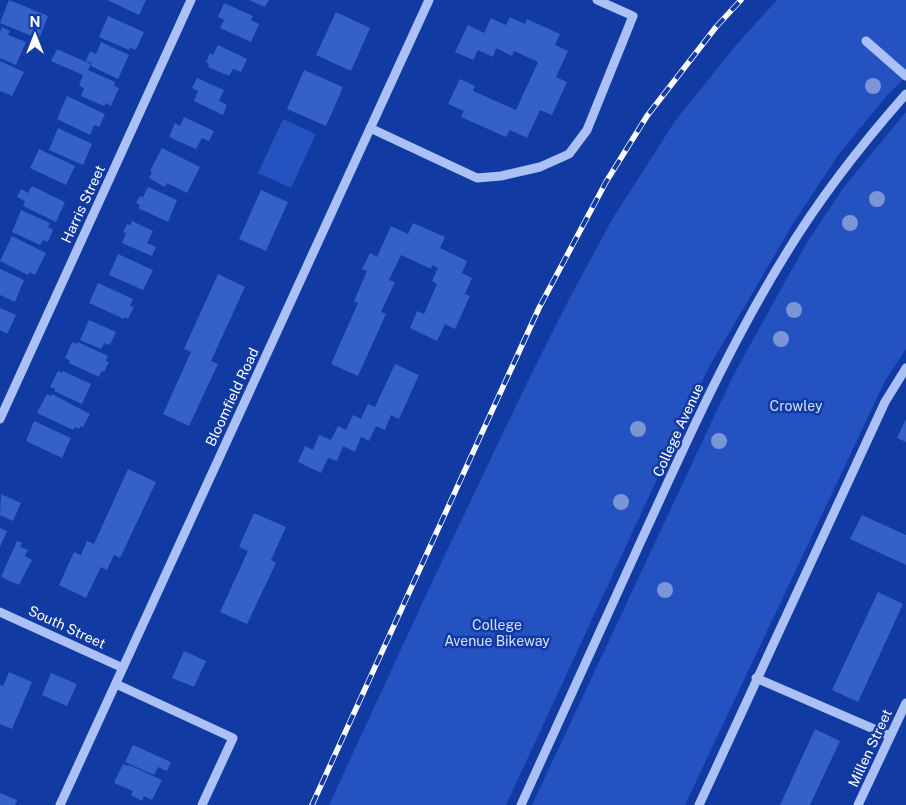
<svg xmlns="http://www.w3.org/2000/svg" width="906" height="805" font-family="'Public Sans',sans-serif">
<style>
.green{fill:#2452c1}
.building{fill:#3560c7}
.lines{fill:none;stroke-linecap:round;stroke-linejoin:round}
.minor{stroke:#abc1f5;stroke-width:9}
.rail-casing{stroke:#fff;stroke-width:5.5}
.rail{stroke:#113aa2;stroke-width:4;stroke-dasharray:11;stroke-linecap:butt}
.tree{fill:#7c96d5}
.labels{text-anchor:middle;stroke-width:5;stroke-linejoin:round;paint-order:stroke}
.street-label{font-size:14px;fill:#fff;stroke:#113aa2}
.park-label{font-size:14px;fill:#d4e1fe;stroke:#113aa2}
</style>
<rect width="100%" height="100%" fill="#113aa2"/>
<path class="green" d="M 777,0 L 906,0 L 906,76 L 884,99 L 839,154 L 794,222 L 709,367 L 506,805 L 329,805 L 432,582 L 524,389 L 565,307 L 611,221 L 675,121 L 737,44 Z
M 906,112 L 906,349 L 885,381 L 685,805 L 532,805 L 734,374 L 806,244 L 844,187 Z
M 283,119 L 316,134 L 291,188 L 258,173 Z"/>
<path class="building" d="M 9,0 L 48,16 L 39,39 L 0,23 Z
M 107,0 L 146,0 L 139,15 Z
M 249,0 L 269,0 L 265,7 Z
M 224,3 L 253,16 L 251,20 L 259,24 L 251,42 L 220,28 L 224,20 L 218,17 Z
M 336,12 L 370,28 L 351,71 L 316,55 Z
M 108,16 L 144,32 L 136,50 L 130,48 L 129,50 L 99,37 Z
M 510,17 L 525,24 L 527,19 L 560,34 L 555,45 L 568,51 L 556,77 L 567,82 L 552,115 L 540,110 L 527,138 L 510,130 L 506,137 L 461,117 L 464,111 L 448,104 L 460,79 L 475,86 L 473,91 L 516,110 L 538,62 L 514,51 L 512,56 L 496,48 L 493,57 L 478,50 L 473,60 L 455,52 L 468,25 L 484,33 L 491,18 L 506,25 Z
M 2,27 L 10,31 L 8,35 L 26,42 L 16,65 L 0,58 L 0,32 Z
M 101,42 L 129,55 L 118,79 L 91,66 L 92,63 L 86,61 L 90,51 L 96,54 Z
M 218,45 L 247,59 L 241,72 L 233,69 L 229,76 L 208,67 L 209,64 L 206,62 L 210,53 L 213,55 Z
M 57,49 L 91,64 L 88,70 L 115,82 L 114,86 L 119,88 L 111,106 L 106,103 L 104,106 L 81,96 L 84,88 L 79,86 L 83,75 L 51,61 Z
M 0,61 L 24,72 L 12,96 L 0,91 Z
M 304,70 L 343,87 L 326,126 L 287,109 Z
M 197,78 L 224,90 L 219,101 L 227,105 L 223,115 L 194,101 L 198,91 L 192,88 Z
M 67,96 L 105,114 L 99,127 L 94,125 L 90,135 L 57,119 Z
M 184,117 L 214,131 L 209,141 L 202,138 L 196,149 L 169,137 L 175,123 L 180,126 Z
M 58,128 L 92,144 L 83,165 L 49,150 Z
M 162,148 L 200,167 L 187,193 L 167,183 L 165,187 L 149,178 L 152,172 L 150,171 Z
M 39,149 L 75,166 L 66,185 L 30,168 Z
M 32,186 L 65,202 L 56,222 L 23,206 L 25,201 L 17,197 L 21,189 L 28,193 Z
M 148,187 L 177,200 L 168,222 L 138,208 L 140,205 L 136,203 L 140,196 L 143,197 Z
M 261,190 L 288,202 L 266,251 L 239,239 Z
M 21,210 L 50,223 L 48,227 L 53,230 L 48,242 L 43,240 L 40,245 L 12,232 Z
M 132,221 L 153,231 L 147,243 L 156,247 L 152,256 L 122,243 L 126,233 L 123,232 L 127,224 L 130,225 Z
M 413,223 L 445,237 L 440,248 L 467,261 L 462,273 L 472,278 L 465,294 L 470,296 L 455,329 L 445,324 L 437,341 L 410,328 L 417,311 L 424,314 L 437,284 L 432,281 L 438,268 L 432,265 L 431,269 L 401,255 L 389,280 L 395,282 L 381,312 L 386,314 L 358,376 L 331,364 L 358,303 L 354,301 L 367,271 L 362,269 L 370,253 L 377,257 L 391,226 L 408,234 Z
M 12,236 L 46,253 L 35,275 L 30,272 L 28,275 L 0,261 Z
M 118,254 L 153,270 L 143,290 L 109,275 Z
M 0,269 L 24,280 L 15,302 L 0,295 Z
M 218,274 L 245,287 L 211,361 L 218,364 L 189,426 L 163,414 L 191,352 L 184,349 Z
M 98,283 L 133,299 L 130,306 L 134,307 L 128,319 L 125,317 L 124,319 L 89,303 Z
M 0,308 L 16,315 L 7,334 L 0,330 Z
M 89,320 L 116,332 L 110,345 L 104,343 L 101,349 L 80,340 Z
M 72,342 L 77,344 L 78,342 L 108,356 L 106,361 L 109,362 L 104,372 L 102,371 L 99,377 L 69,363 L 70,361 L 65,358 Z
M 395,364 L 419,375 L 399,419 L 391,415 L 385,430 L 376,426 L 369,441 L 361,437 L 355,452 L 343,446 L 337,461 L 328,458 L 321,473 L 298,462 L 305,446 L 313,450 L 319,435 L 331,440 L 338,426 L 346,430 L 353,415 L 361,419 L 368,404 L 375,407 Z
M 58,371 L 62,373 L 63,371 L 91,384 L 82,404 L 54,391 L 55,389 L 50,387 Z
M 47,394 L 51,396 L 52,394 L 90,414 L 83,427 L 81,426 L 79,429 L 75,427 L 73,430 L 37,413 Z
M 906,419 L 906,442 L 897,438 Z
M 34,421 L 71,438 L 62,458 L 26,441 Z
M 128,469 L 156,482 L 120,558 L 114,555 L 107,570 L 101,567 L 86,598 L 59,585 L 74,552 L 81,555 L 87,541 L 94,544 Z
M 1,494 L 21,503 L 13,521 L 0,515 Z
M 254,513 L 286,527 L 271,560 L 276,563 L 247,624 L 220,612 L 248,551 L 239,547 Z
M 862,515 L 906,535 L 906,565 L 850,539 Z
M 0,528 L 7,531 L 0,547 Z
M 17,541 L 22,543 L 20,547 L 28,550 L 25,556 L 32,560 L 19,585 L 1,577 Z
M 878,592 L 903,604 L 858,702 L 832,690 Z
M 184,651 L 206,661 L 194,687 L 172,678 Z
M 9,672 L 32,682 L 12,729 L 0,724 L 0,685 L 3,686 Z
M 51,673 L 77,684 L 67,706 L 42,695 Z
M 815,729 L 840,741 L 810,805 L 780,805 Z
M 133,745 L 171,762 L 167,771 L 158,767 L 154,775 L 125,762 Z
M 123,764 L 128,766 L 129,765 L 162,780 L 152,800 L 144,796 L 142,801 L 131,795 L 133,791 L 114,783 Z
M 0,793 L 17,800 L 15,805 L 0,805 Z"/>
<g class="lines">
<path class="minor" d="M 866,41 L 906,76
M 370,128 L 477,178 L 501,176 L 540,167 L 569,154 L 587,130 L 633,16 L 597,0
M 0,419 L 191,0
M 0,612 L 123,668
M 756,678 L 890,736
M 116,684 L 233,738 L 202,805
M 60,805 L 429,0
M 521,805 C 561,717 601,629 641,541 C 685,445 728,348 784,257 C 819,199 861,145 906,94
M 699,805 L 885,402 L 906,368
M 858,805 L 906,703"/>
<g class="rail-casing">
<path id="rail" d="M 312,805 L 539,308 L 606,182 L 647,116 L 716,27 L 741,0"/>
</g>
<use href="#rail" class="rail"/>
</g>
<g class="tree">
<circle cx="873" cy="86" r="8"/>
<circle cx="877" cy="199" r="8"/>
<circle cx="850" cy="223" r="8"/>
<circle cx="794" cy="310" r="8"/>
<circle cx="781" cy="339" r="8"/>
<circle cx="638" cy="429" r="8"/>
<circle cx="719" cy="441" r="8"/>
<circle cx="621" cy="502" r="8"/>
<circle cx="665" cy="590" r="8"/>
</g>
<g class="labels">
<g class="street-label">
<text transform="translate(83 204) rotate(-65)" y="5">Harris Street</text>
<text transform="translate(232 397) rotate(-65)" y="5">Bloomfield Road</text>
<text transform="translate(678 430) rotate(-65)" y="5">College Avenue</text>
<text transform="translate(67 627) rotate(25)" y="5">South Street</text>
<text transform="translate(870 748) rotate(-65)" y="5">Millen Street</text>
</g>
<g class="park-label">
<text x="796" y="411">Crowley</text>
<text x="497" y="630">College<tspan x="497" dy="16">Avenue Bikeway</tspan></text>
</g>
</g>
<g transform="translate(35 35)" stroke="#113aa2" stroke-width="4" paint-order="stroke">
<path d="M0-4L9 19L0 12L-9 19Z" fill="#ffffff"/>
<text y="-8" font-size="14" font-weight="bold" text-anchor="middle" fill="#ffffff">N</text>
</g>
</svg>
